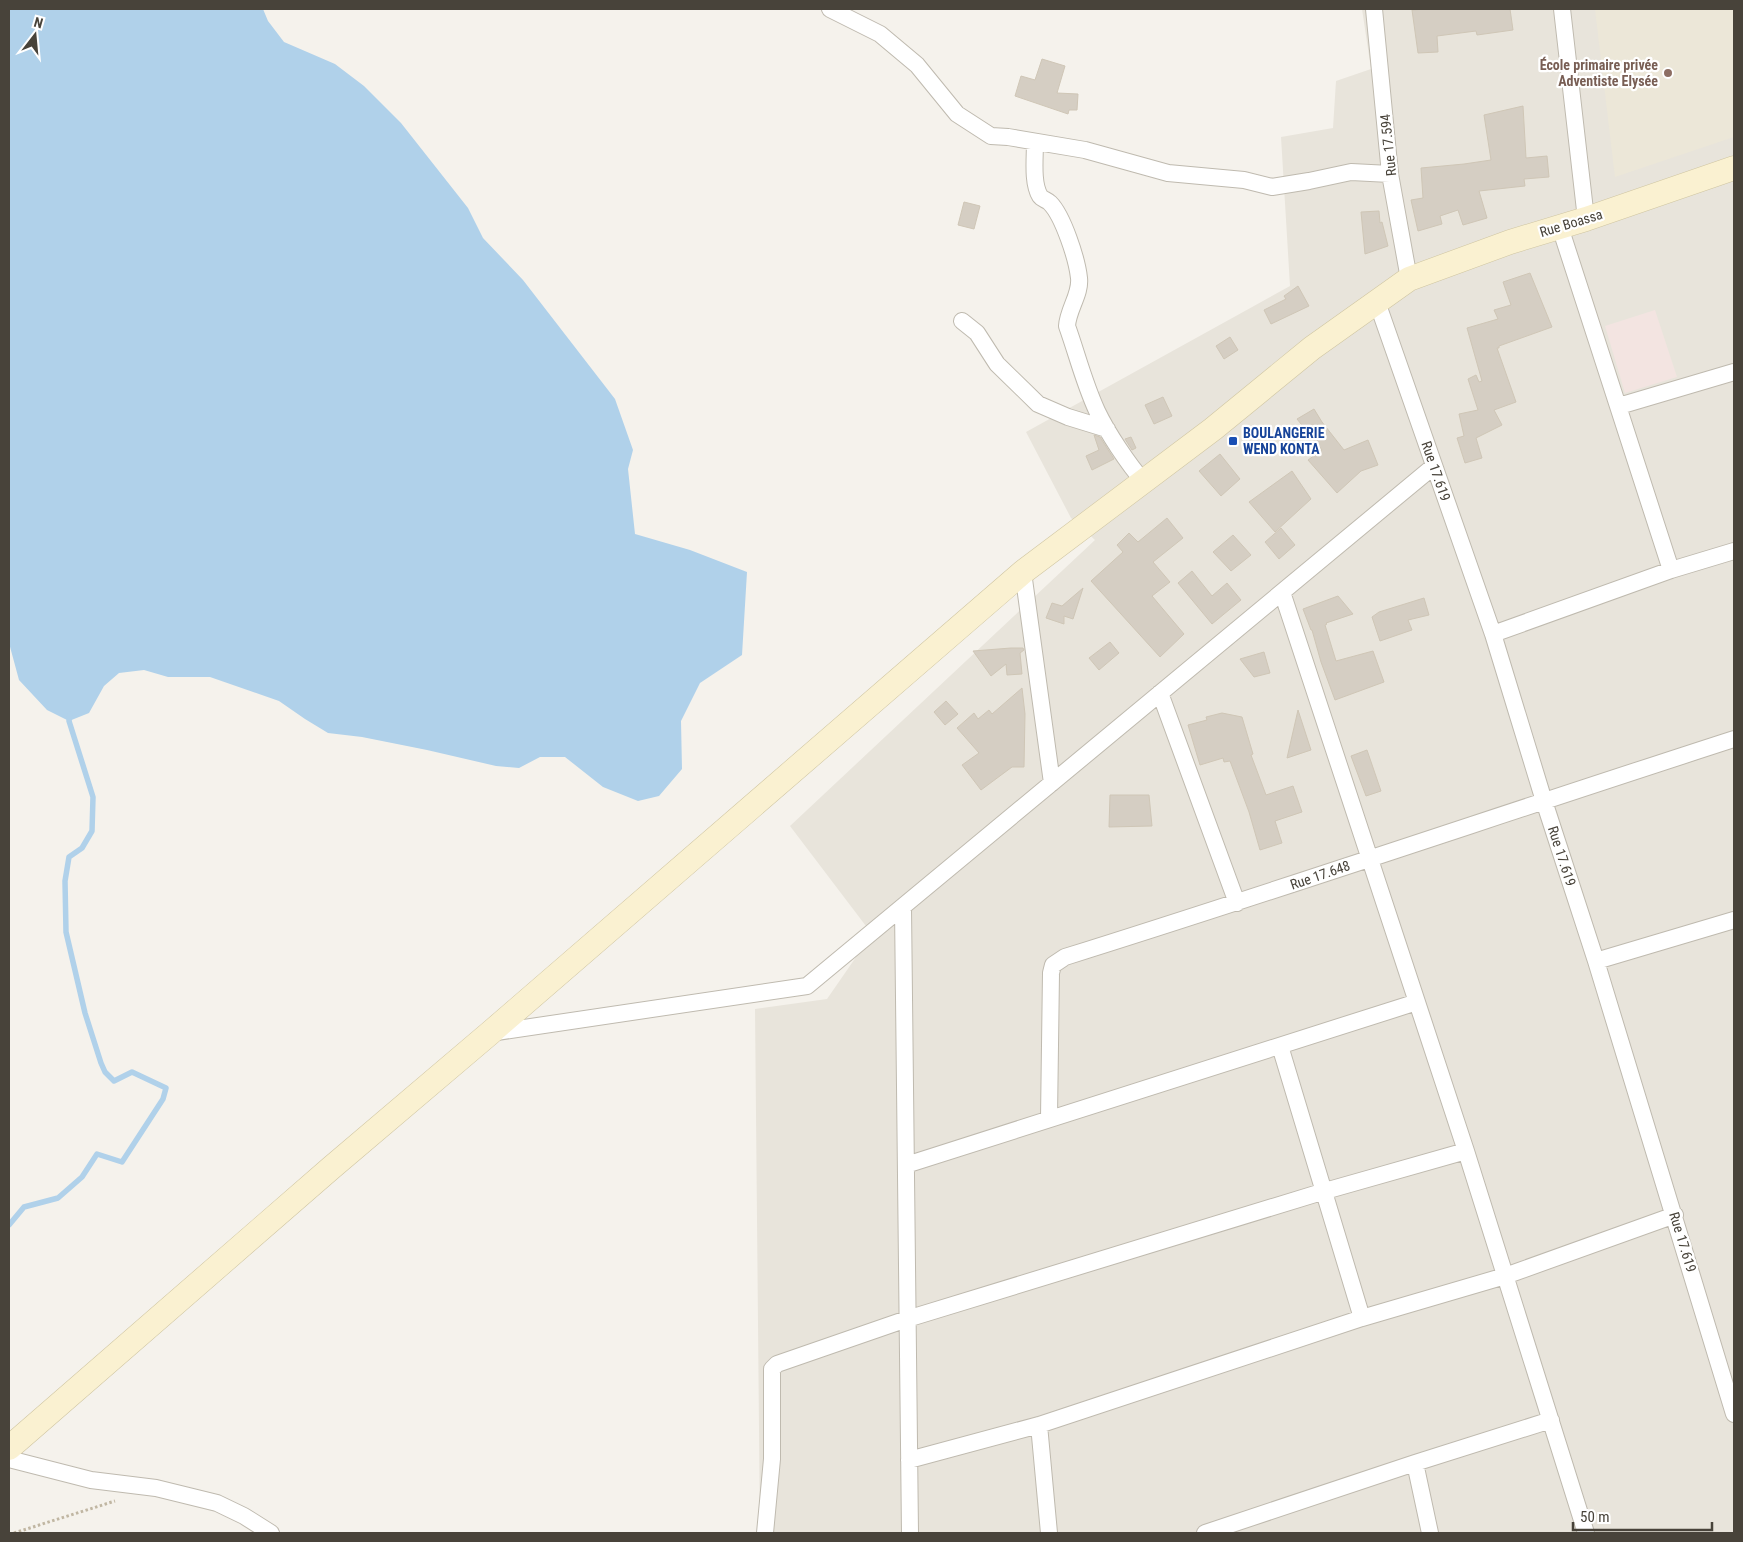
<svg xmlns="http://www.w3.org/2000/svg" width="1743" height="1542" font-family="'Roboto Condensed',sans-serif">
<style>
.residential{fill:#e8e4db}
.education{fill:#ece7d8}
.medical{fill:#f3e4e1}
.water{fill:#b0d1ea}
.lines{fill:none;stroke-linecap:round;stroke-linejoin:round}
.stream{stroke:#b0d1ea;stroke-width:5.5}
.building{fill:#d5cec3;stroke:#cfc6b6}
.street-casing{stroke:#bfbaaf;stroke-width:18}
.secondary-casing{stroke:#cfc5a1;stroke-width:25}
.path{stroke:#c0b6a2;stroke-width:3;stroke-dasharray:2.5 2.5;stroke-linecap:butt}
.street{stroke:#fff;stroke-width:16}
.secondary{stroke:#faf1d1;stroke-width:24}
.education-dot{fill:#8d6e63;stroke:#fff;stroke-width:2}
.transit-dot{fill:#1a4fb4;stroke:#fff;stroke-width:2}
.labels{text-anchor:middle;stroke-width:4.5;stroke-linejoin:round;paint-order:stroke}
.education-label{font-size:14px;font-weight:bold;fill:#785e54;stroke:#fff;text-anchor:end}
.street-label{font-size:14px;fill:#48433a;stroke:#fff}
.transit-label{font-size:14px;font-weight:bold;fill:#164399;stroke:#fff;text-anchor:start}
</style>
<rect width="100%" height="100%" fill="#f5f2ec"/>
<path class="residential" d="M 1362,9 L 1734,9 L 1734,1533 L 760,1533 L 755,1009 L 827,999 L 872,934 L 790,826 L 1095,540 L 1071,518 L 1026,432 L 1290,286 L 1281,137 L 1333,128 L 1336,81 L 1371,69 Z"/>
<path class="education" d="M 1595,9 L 1734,9 L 1734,137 L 1615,177 Z"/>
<path class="medical" d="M 1655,310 L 1677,377 L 1625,393 L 1605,326 Z"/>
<path class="water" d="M 9,9 L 263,9 L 268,21 L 284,42 L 335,64 L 364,86 L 401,123 L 468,208 L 483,238 L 523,280 L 615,399 L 633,450 L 628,469 L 635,534 L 690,550 L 747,572 L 742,655 L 700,683 L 681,721 L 682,769 L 659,796 L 638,801 L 603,787 L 565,757 L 540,757 L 519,768 L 496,766 L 427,750 L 362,737 L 328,733 L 305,719 L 279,701 L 210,677 L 168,677 L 144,670 L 119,673 L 104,686 L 89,713 L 69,721 L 47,710 L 19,680 L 9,643 Z"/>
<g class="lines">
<path class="stream" d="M 9,1225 L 24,1207 L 58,1198 L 82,1177 L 97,1154 L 122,1162 L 163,1099 L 166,1088 L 132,1072 L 114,1081 L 105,1072 L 101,1063 L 85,1013 L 66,932 L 65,881 L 69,857 L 82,848 L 92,831 L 93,797 L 69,721 L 70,714"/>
</g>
<path class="building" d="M 1424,9 L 1510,9 L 1513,30 L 1477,35 L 1476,31 L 1437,36 L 1438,52 L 1418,53 L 1412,10 Z
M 1042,59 L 1065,66 L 1057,93 L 1078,94 L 1077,110 L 1069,110 L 1068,114 L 1015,96 L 1021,76 L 1035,80 Z
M 1523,106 L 1526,158 L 1547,156 L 1549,177 L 1524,179 L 1525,186 L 1479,191 L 1487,218 L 1463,225 L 1458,210 L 1440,216 L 1442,224 L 1418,231 L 1411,200 L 1423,198 L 1421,168 L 1464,164 L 1491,160 L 1484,115 Z
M 964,202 L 980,206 L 974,229 L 958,225 Z
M 1379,211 L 1380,223 L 1382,222 L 1388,246 L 1365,254 L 1361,212 Z
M 1530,273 L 1552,327 L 1499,346 L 1499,348 L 1497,348 L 1516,402 L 1494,410 L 1502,425 L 1476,438 L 1482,458 L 1465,463 L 1457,438 L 1464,436 L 1459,414 L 1478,410 L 1468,379 L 1476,375 L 1479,382 L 1482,381 L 1467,328 L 1498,319 L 1494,310 L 1511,305 L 1503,282 Z
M 1298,286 L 1309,306 L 1271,324 L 1264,310 L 1286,299 L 1284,296 Z
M 1230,337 L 1238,350 L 1224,359 L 1216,346 Z
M 1163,397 L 1172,416 L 1154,424 L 1145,405 Z
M 1314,409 L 1322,422 L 1344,450 L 1368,440 L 1378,465 L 1361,471 L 1337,493 L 1308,460 L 1322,450 L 1297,419 Z
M 1094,435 L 1100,437 L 1114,459 L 1092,470 L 1086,456 L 1099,450 Z
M 1131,437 L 1136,448 L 1132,450 L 1125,439 Z
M 1220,454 L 1240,479 L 1221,496 L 1199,471 Z
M 1292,471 L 1311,499 L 1275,532 L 1249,502 Z
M 1167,518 L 1183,538 L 1153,562 L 1170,582 L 1152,596 L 1184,634 L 1160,657 L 1091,581 L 1123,552 L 1117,545 L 1129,533 L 1138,542 Z
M 1281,528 L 1295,545 L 1279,559 L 1265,542 Z
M 1233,535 L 1251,555 L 1231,571 L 1213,552 Z
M 1192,571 L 1212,596 L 1227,583 L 1241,600 L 1212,624 L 1178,583 Z
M 1083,588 L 1073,619 L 1064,616 L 1064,624 L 1046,618 L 1052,603 L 1062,606 Z
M 1338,596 L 1353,614 L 1326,623 L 1327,624 L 1325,625 L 1336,661 L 1373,651 L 1384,682 L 1335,700 L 1321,662 L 1312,630 L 1311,630 L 1303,609 Z
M 1424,598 L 1429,615 L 1408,620 L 1412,630 L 1380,641 L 1372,617 L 1379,612 Z
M 1110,642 L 1119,653 L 1099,670 L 1089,658 Z
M 1011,648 L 1023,648 L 1024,650 L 1020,653 L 1022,674 L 1007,675 L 1006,664 L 991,676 L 973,651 Z
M 1264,652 L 1270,673 L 1254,677 L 1240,659 Z
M 1022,688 L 1025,714 L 1024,767 L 1012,767 L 981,790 L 962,765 L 979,753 L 957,728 L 974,713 L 978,719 L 989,710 L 992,714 Z
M 946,701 L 958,714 L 945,725 L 934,712 Z
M 1298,710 L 1311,750 L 1287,758 Z
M 1222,713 L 1242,717 L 1253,754 L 1251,755 L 1266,795 L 1293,786 L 1302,812 L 1275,821 L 1282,843 L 1260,850 L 1249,812 L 1230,761 L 1224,762 L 1223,758 L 1200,765 L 1188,725 L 1207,720 L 1206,717 Z
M 1367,750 L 1381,791 L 1366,796 L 1351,756 Z
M 1110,795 L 1149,795 L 1152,826 L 1109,827 Z"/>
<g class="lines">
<g class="street-casing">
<path id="street" d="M 830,9 L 880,34 L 917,65 L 957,114 L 991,136 L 1008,137 L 1085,150 L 1168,173 L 1244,180 L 1272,187 L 1309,181 L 1351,172 L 1390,174
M 1374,9 L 1390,174 L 1409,279
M 1562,9 L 1586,219
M 1035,142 C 1035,158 1032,183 1040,196 C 1042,199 1047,200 1050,203 C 1063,216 1077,259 1079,278 C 1081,294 1068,309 1067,326 C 1077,354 1084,383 1097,411 C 1107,432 1128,464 1144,482
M 1560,227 L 1671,570
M 1377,302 L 1493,634 L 1544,801 L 1596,961 L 1734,1414
M 962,321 L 977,333 L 997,364 L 1038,404 L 1068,417 L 1107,429
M 1619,406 L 1734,372
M 1023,572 L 1052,783
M 1282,592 L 1466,1151 L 1586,1533
M 1493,634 L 1671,570 L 1734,551
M 1160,693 L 1237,903
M 903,908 L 910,1533
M 1596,961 L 1734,920
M 490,1033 L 807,986 L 1434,466
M 1280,1046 L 1362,1318
M 1049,1118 L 1051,973 L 1053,965 L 1065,957 C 1289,887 1511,811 1734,739
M 906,1165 L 1417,1002
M 1039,1425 L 1049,1533
M 9,1459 L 91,1480 L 156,1488 L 217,1503 L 244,1516 L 271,1533
M 909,1460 L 1039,1425 L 1362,1318 L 1505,1276 L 1675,1215
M 1415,1463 L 1430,1533
M 765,1533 L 772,1459 L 772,1369 L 777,1364 L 907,1319 L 1325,1191 L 1466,1151
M 1205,1533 L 1415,1463 L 1551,1420"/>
</g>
<g class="secondary-casing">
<path id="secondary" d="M 9,1448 L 331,1168 L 490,1033 L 1023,572 L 1213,429 L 1312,348 L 1409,279 L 1510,242 L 1586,219 L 1734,168"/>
</g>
<path class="path" d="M 14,1533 L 115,1501"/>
<use href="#street" class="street"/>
<use href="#secondary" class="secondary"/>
</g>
<circle class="education-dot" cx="1668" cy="73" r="5"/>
<rect class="transit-dot" x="1228" y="436" width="10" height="10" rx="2.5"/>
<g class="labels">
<g class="education-label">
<text x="1658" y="70">École primaire privée<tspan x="1658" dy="16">Adventiste Elysée</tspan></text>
</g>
<g class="street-label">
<text transform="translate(1388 145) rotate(-96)" y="5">Rue 17.594</text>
<text transform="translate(1571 223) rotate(-17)" y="5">Rue Boassa</text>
<text transform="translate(1436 471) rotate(71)" y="5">Rue 17.619</text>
<text transform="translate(1562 856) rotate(72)" y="5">Rue 17.619</text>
<text transform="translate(1320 875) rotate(-19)" y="5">Rue 17.648</text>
<text transform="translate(1683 1242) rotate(73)" y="5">Rue 17.619</text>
</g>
<g class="transit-label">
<text x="1243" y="438">BOULANGERIE<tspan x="1243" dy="16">WEND KONTA</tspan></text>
</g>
</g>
<rect width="1743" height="1542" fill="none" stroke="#48433a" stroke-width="20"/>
<g transform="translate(35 35) rotate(16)" stroke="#ffffff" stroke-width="4" paint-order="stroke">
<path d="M0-4L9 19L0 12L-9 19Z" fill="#48433a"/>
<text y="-8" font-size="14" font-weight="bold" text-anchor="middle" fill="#48433a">N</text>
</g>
<path d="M1573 1522v8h139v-8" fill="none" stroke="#48433a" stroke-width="2.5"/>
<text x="1580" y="1522" font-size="15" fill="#48433a" stroke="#ffffff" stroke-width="4" paint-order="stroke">50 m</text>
</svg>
